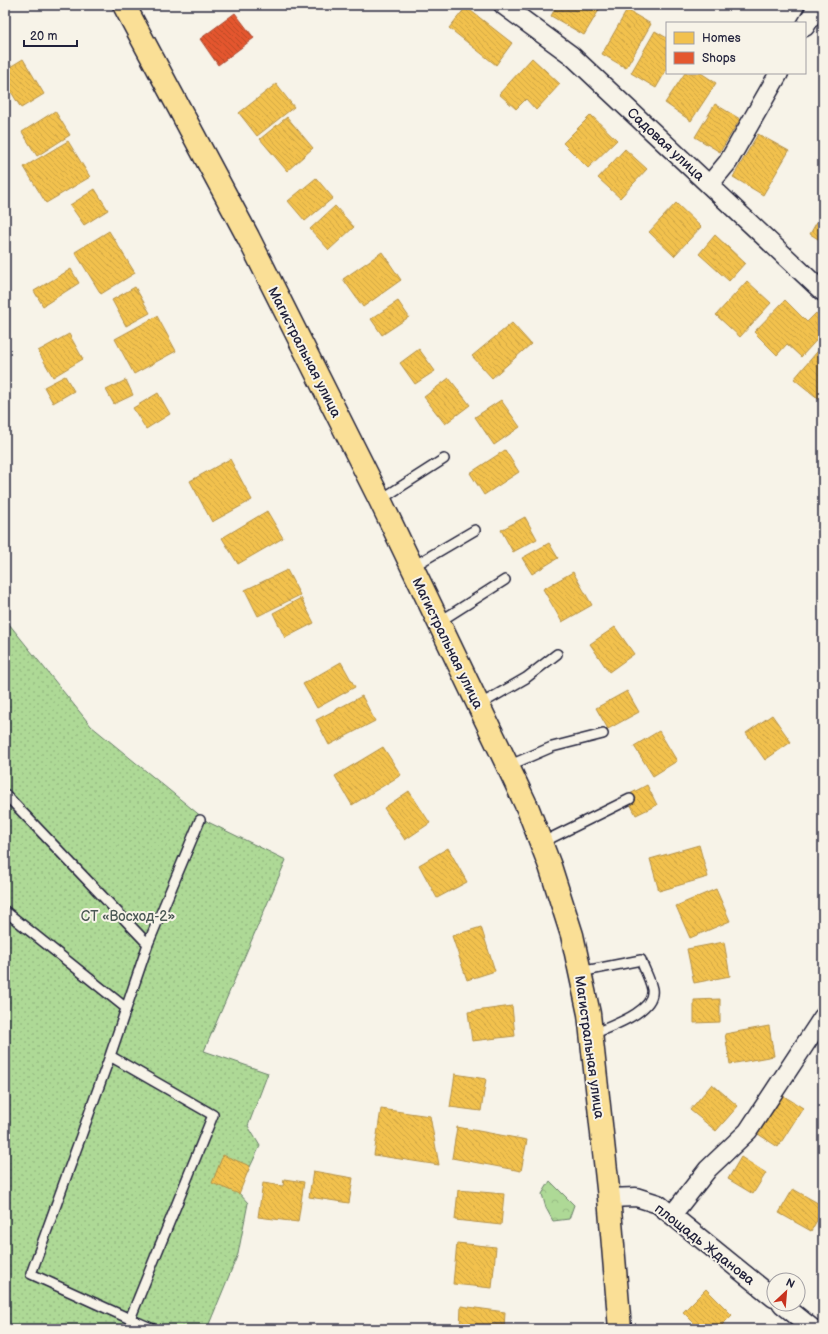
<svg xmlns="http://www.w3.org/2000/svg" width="828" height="1334" font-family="'Balsamiq Sans',sans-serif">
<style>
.forest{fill:url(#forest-crowns);stroke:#687e68}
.garden{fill:url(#garden-dots);stroke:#687e68}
.homes{fill:url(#homes-back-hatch);stroke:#b49148}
.shops{fill:url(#shops-back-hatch);stroke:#aa4732}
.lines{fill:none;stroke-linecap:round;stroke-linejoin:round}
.service-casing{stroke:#22223b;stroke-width:12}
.minor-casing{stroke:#22223b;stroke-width:21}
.primary-casing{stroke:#22223b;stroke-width:25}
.service{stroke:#f7f3e8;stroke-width:9}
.minor{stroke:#f7f3e8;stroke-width:18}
.primary{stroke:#fadf96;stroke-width:22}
.labels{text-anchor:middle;stroke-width:4;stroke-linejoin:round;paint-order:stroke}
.street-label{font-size:14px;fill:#22223b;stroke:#f7f3e8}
.park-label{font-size:14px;fill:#4c5956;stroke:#f7f3e8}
</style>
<defs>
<pattern id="forest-crowns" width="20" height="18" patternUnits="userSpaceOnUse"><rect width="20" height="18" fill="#aed996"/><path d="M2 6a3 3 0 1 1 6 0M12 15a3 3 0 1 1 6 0" fill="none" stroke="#95ba82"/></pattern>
<pattern id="garden-dots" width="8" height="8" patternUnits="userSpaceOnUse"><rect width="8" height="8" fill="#aed996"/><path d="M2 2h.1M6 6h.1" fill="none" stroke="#95ba82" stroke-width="1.8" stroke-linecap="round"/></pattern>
<pattern id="homes-back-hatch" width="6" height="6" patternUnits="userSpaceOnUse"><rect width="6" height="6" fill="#f2c14e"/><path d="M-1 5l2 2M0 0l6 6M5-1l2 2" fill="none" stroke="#cfa645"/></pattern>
<pattern id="shops-back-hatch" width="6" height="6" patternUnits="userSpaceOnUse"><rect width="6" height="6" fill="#e4572e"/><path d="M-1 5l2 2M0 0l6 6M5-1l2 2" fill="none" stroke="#b84828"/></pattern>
</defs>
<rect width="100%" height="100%" fill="#f7f3e8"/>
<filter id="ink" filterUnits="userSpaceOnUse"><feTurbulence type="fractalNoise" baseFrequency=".025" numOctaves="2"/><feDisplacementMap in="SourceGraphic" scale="8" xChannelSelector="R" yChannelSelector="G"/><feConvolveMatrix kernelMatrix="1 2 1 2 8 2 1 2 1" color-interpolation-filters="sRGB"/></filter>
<g filter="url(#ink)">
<path class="forest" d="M 550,1181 L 574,1205 L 569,1219 L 553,1221 L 546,1208 L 542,1194 Z"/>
<path class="garden" d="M 5,619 L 91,726 L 208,822 L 286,860 L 204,1051 L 268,1073 L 248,1126 L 260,1146 L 238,1192 L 248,1203 L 238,1254 L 207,1329 L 5,1329 Z"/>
<path class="homes" d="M 557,5 L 602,5 L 584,35 L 551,16 Z
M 466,7 L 512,43 L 496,65 L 449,28 Z
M 627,10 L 651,24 L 626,68 L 602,54 Z
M 655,31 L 667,38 L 667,69 L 656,88 L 631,73 Z
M 532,58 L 560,84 L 536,110 L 526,99 L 516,109 L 499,94 Z
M 23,59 L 44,94 L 21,108 L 5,82 L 5,70 Z
M 685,73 L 701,73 L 716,83 L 691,121 L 665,103 Z
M 276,84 L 294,107 L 257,136 L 239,113 Z
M 715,104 L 740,119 L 720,152 L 695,137 Z
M 55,111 L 70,135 L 37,156 L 22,132 Z
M 591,115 L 617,140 L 588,168 L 563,143 Z
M 287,117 L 313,148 L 287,171 L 260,139 Z
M 758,134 L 789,151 L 763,195 L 733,177 Z
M 68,141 L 90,177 L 46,203 L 24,167 Z
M 625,149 L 647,169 L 620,198 L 598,178 Z
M 316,178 L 333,198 L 305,221 L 288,201 Z
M 95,189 L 108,210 L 84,225 L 70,205 Z
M 676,203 L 701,227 L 674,256 L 649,232 Z
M 335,206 L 354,227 L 329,250 L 310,229 Z
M 823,211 L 823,242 L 810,234 Z
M 109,231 L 135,273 L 101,294 L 75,252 Z
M 715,235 L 745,263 L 729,281 L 699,254 Z
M 382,252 L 401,280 L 363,307 L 343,279 Z
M 71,269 L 79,283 L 43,306 L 34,291 Z
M 747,281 L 771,303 L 740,337 L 716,315 Z
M 135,287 L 150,313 L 126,326 L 112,300 Z
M 785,300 L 807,322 L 816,313 L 823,319 L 823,333 L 801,357 L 787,344 L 777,355 L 754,332 Z
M 398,301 L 409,317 L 382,335 L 371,319 Z
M 157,316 L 176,351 L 134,374 L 115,339 Z
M 512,323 L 531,344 L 492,378 L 472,356 Z
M 69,334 L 83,359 L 53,377 L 38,351 Z
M 822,346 L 823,397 L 820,400 L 794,379 Z
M 419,349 L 435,371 L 415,384 L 400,363 Z
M 65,376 L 74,391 L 53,403 L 44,387 Z
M 449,378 L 470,405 L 445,424 L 424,397 Z
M 126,380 L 133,395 L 114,404 L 106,390 Z
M 158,393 L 170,414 L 146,429 L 133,408 Z
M 501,400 L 520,427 L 494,445 L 475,417 Z
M 505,450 L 519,472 L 484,495 L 470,473 Z
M 230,459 L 252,500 L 212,522 L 190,481 Z
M 267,511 L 283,538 L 238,564 L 222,538 Z
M 525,517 L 537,539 L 513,552 L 501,530 Z
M 549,543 L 558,558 L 532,574 L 522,558 Z
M 287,570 L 300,595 L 258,616 L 245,590 Z
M 573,572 L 592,605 L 562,622 L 543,589 Z
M 301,598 L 314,623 L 285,638 L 273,613 Z
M 615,627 L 634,654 L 609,672 L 590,644 Z
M 341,662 L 355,687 L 317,708 L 303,684 Z
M 627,691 L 639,712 L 608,729 L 596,708 Z
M 362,696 L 375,721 L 329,745 L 316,720 Z
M 772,715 L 791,742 L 765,760 L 746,733 Z
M 659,731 L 677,761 L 653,776 L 634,746 Z
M 383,747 L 401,775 L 352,805 L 335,776 Z
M 647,785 L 657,805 L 636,815 L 626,796 Z
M 409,791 L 430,823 L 405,840 L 384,808 Z
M 699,845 L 708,877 L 659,891 L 650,859 Z
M 448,848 L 467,882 L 437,898 L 419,865 Z
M 716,889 L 730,921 L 690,938 L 676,906 Z
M 481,927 L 495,971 L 467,980 L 452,936 Z
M 724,942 L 730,976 L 694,983 L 687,949 Z
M 720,999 L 720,1022 L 694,1023 L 694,1000 Z
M 512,1006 L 515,1036 L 472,1041 L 468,1012 Z
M 769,1026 L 774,1056 L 730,1064 L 725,1034 Z
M 455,1074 L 486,1079 L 481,1111 L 450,1107 Z
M 712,1084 L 738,1106 L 716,1131 L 690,1110 Z
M 779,1093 L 803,1108 L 778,1147 L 755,1132 Z
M 381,1109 L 430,1116 L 439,1165 L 374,1155 Z
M 457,1127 L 527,1140 L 521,1171 L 452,1158 Z
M 223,1155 L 250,1166 L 239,1194 L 212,1183 Z
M 741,1157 L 766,1173 L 753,1194 L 728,1179 Z
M 313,1171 L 353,1178 L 349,1203 L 309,1197 Z
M 284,1179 L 304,1182 L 298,1222 L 258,1217 L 263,1183 L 283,1186 Z
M 793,1189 L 823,1206 L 823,1210 L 811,1231 L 779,1213 Z
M 458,1190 L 504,1194 L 501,1225 L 455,1220 Z
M 457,1243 L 496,1247 L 492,1288 L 453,1284 Z
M 706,1289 L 732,1315 L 718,1329 L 700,1329 L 683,1312 Z
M 461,1306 L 505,1312 L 504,1329 L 460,1329 Z"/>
<path class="shops" d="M 235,13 L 254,38 L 218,65 L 200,39 Z"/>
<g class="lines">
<g class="service-casing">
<path id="service" d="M 380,500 L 444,459
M 412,567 L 475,530
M 439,622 L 505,580
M 479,705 L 526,678 L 557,654
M 508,766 L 552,747 L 603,734
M 5,794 L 148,944 L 110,1056 L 213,1115 L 130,1319 L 153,1329
M 541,843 L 630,799
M 5,911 L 126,1008
M 148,944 L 200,820
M 580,972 L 641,960 C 644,969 650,979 652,989 C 656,1012 608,1027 591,1035
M 110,1056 L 31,1274 L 130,1319"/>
</g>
<g class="minor-casing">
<path id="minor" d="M 503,5 L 571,55 L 823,292
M 805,27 L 818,5
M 709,185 L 728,162 L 779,73
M 609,1198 L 636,1197 L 658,1204 L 774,1298
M 672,1215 L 708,1169 L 748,1131 L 823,1017
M 782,1304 L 813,1329"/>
</g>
<g class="primary-casing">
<path id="primary" d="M 124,5 L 248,237 L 380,500 L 513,777 L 528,809 L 550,866 L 572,935 L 589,1014 L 609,1198 L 620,1329"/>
</g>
<use href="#service" class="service"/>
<use href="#minor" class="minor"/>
<use href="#primary" class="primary"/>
</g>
</g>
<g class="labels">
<g class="street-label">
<text transform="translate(666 144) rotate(43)" y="5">Садовая улица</text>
<text transform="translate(305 352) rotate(63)" y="5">Магистральная улица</text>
<text transform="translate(448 643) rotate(64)" y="5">Магистральная улица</text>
<text transform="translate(590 1047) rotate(82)" y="5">Магистральная улица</text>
<text transform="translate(705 1244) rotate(38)" y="5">площадь Жданова</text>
</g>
<g class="park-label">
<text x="128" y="921">СТ «Восход-2»</text>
</g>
</g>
<rect width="828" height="1334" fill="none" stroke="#f7f3e8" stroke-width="20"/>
<rect x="10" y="10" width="808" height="1314" fill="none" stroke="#22223b" stroke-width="1.5" filter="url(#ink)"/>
<rect x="666" y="22" width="140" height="52" fill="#f7f3e8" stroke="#a29fa3"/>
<rect x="674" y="32" width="20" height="12" fill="#f2c14e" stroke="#a29fa3"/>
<text x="702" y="42" font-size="12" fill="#22223b">Homes</text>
<rect x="674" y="52" width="20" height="12" fill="#e4572e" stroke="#a29fa3"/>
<text x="702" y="62" font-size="12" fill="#22223b">Shops</text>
<g transform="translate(786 1292) rotate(26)"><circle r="19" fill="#f7f3e8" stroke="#a29fa3"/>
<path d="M0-3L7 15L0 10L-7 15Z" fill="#c8321e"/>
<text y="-6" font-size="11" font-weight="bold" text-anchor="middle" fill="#22223b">N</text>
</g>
<path d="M24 40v6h53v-6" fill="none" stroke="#22223b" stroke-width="2"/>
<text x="30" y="40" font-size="12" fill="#22223b" stroke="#f7f3e8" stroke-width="3" paint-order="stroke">20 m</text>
</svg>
